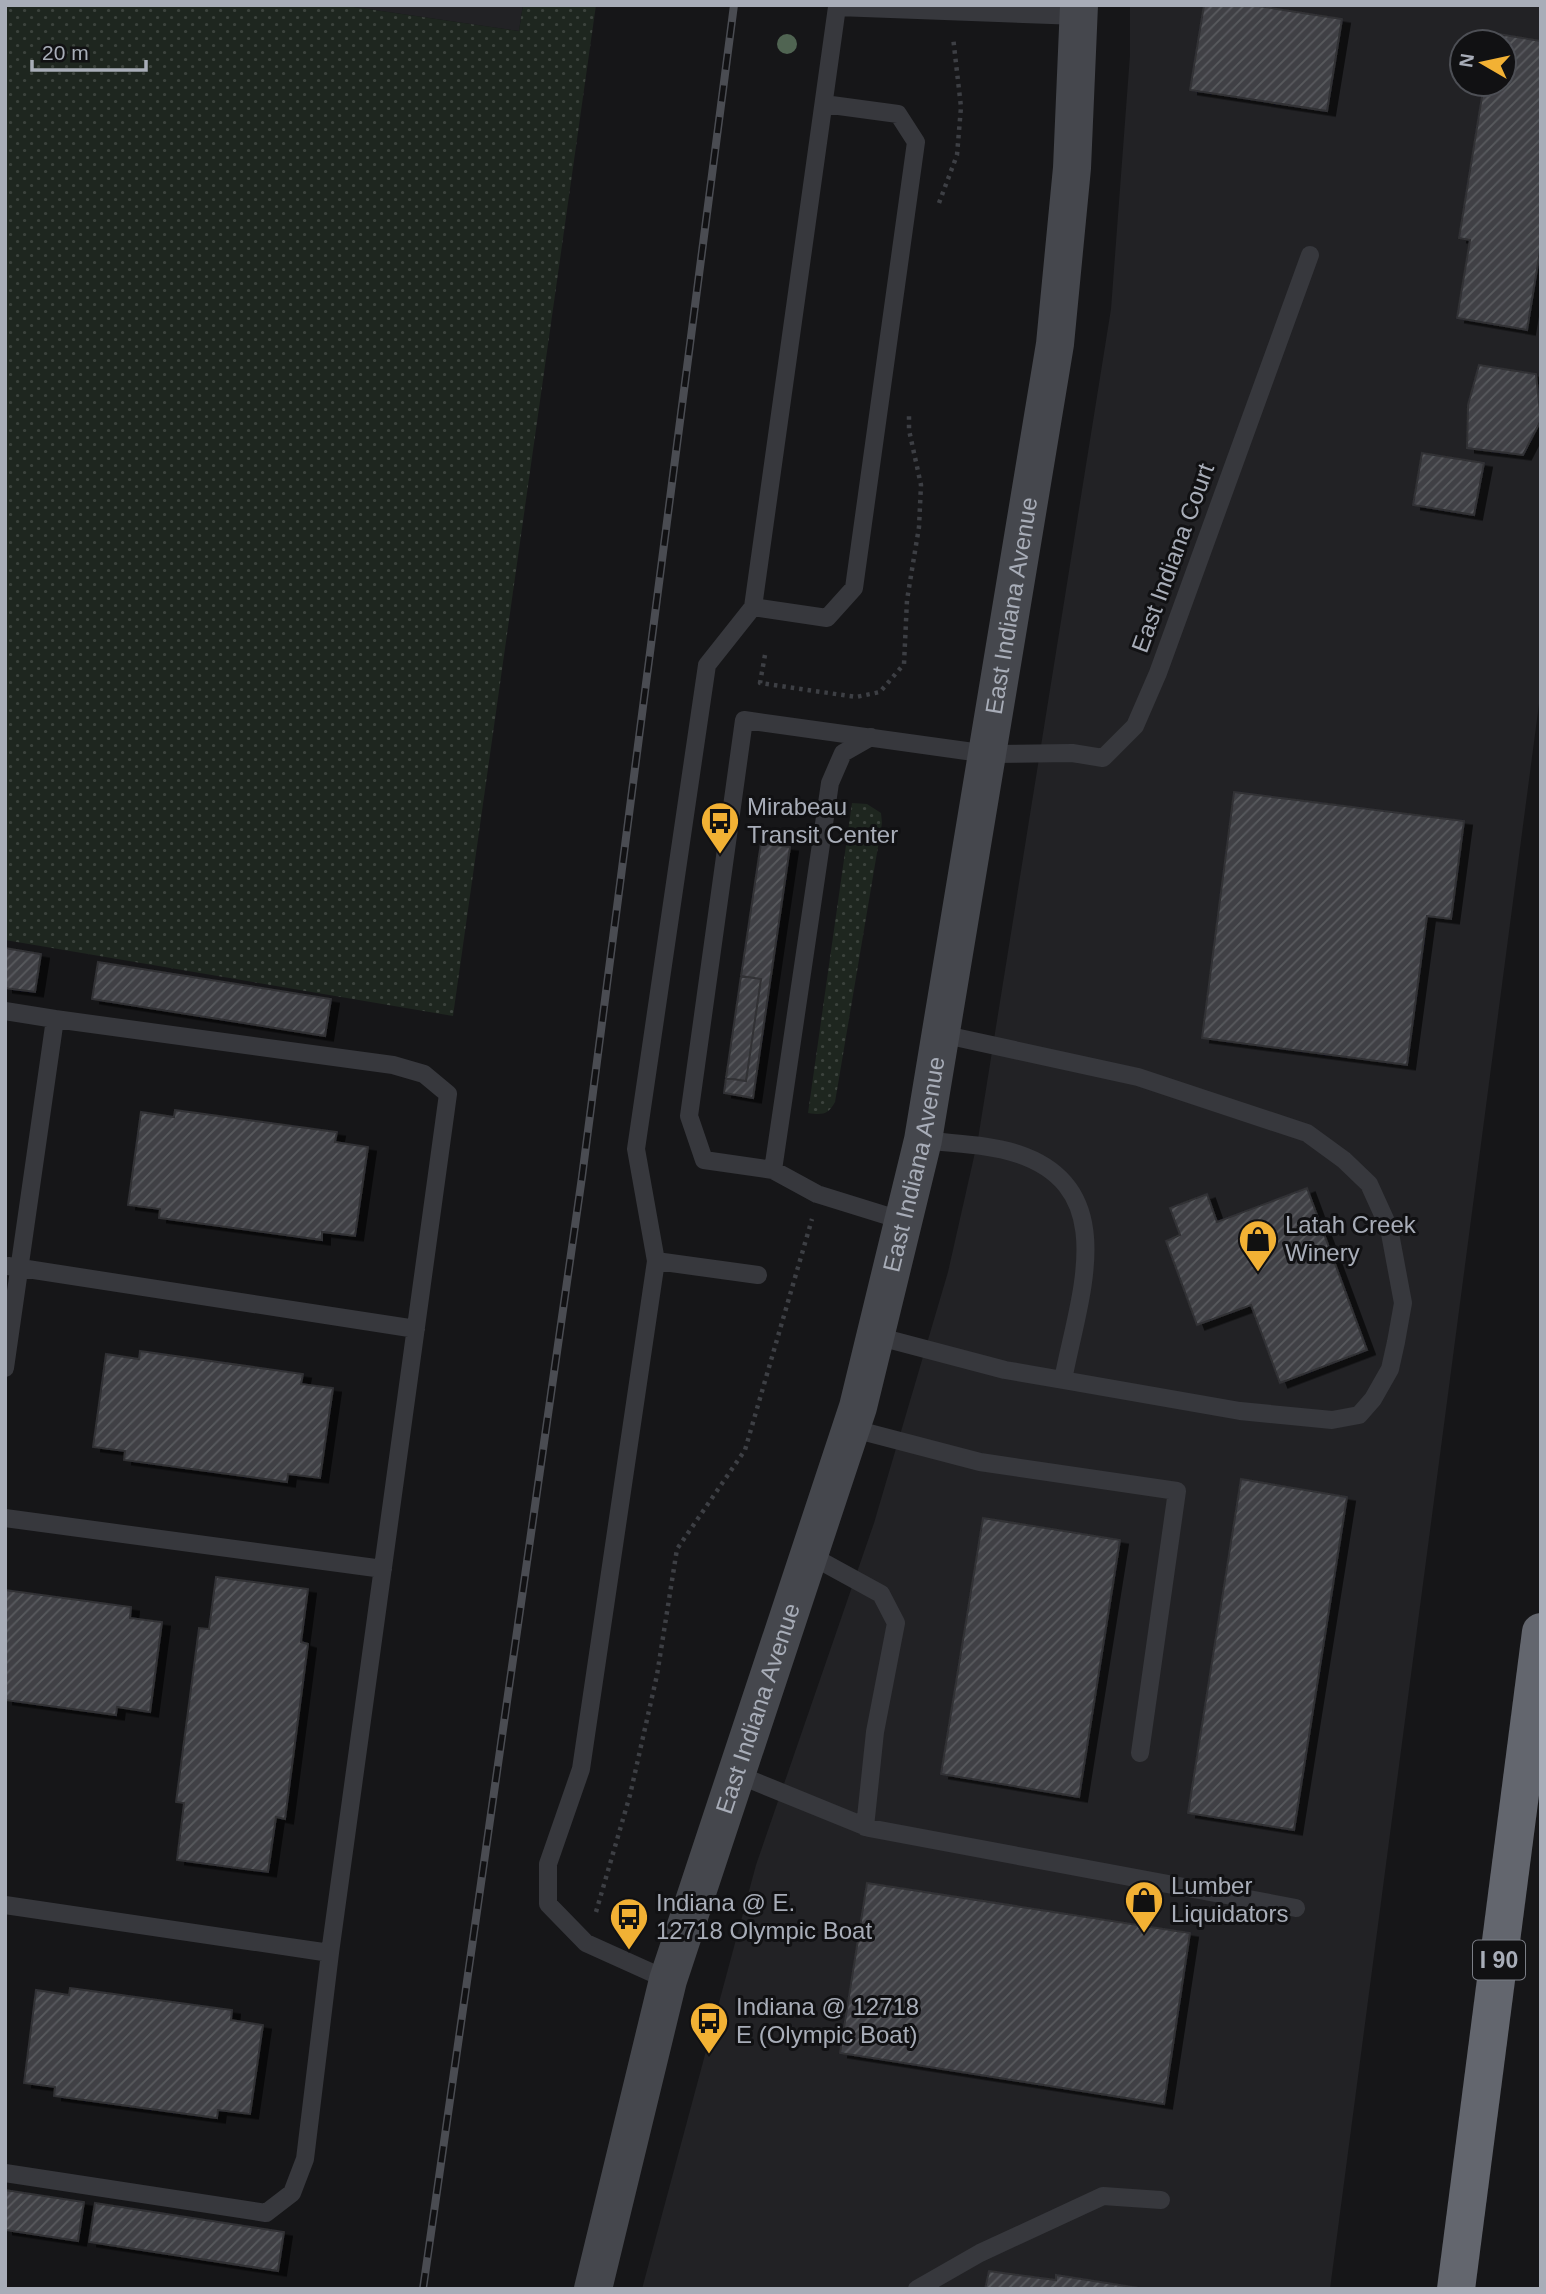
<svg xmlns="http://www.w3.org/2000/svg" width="1546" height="2294" font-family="Arial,sans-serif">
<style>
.built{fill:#222225;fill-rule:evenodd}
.grass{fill:url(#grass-dots)}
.building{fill:url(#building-hatch);stroke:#303034;stroke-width:2;filter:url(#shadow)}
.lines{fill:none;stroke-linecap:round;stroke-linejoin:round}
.path{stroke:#3d3f44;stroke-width:4.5;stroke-dasharray:3.5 5;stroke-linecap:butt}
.service{stroke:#37383d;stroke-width:18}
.secondary{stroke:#45474d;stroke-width:38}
.motorway{stroke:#63666e;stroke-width:38}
.rail-casing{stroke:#4a4c52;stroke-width:8}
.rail{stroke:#111113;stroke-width:5;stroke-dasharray:16;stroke-linecap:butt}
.tree{fill:#506452}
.labels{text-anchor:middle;stroke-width:6;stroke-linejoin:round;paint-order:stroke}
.shield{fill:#111113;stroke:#7b7e86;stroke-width:2}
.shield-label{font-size:23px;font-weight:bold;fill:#a8adb8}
.street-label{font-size:24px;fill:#a8adb8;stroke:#111113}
.poi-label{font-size:24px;fill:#a8adb8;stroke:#111113;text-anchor:start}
</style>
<defs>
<pattern id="grass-dots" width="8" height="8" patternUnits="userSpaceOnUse" patternTransform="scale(1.75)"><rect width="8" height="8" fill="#1e261f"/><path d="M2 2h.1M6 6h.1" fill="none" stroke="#3c433d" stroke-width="1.8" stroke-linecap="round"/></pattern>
<pattern id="building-hatch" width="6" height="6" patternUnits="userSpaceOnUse" patternTransform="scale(1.75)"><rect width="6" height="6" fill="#404145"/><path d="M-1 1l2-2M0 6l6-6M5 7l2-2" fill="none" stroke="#595a5e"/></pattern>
<filter id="shadow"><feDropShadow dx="8" dy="4.5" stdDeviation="0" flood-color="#0009"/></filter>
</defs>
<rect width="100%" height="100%" fill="#161618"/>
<path class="built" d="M 340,5 L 523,5 L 519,31 Z
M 1130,5 L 1541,5 L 1541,689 L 1330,2289 L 642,2289 L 756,1865 L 874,1523 L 948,1272 L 978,1139 L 1111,309 L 1130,55 ZM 1462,42 L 1504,42 L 1504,84 L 1462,84 Z"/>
<path class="grass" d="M 5,5 L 340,5 L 519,31 L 523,5 L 596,5 L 453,1016 L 5,940 Z
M 852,803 L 867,804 L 881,813 L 882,823 L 835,1102 C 828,1115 822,1115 808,1113 Z"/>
<path class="building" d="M 1204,5 L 1252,5 L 1342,19 L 1327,111 L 1190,90 Z
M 1492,33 L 1541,41 L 1541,245 L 1527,330 L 1457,318 L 1470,240 L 1459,238 L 1484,84 L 1504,84 L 1504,42 L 1490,42 Z
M 1479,365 L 1536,374 L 1541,420 L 1523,455 L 1467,448 L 1468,405 Z
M 1422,453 L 1484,463 L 1474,515 L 1413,505 Z
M 1234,792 L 1464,821 L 1451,919 L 1427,916 L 1407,1065 L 1202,1038 Z
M 761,843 L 790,847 L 753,1098 L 724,1093 L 726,1078 L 746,1081 L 761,979 L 741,976 Z
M 5,948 L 41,954 L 35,992 L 5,988 Z
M 98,962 L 331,999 L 325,1036 L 92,999 Z
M 741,976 L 761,979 L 746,1081 L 726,1078 Z
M 175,1110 L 337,1132 L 335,1142 L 368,1147 L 355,1236 L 322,1232 L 322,1240 L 159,1218 L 160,1209 L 128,1205 L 141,1112 L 174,1117 Z
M 1307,1188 L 1367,1350 L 1280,1383 L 1251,1305 L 1197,1325 L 1166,1241 L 1180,1235 L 1170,1208 L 1207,1194 L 1217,1222 Z
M 140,1351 L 303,1374 L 301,1384 L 333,1388 L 320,1478 L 288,1474 L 287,1482 L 124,1460 L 125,1451 L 93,1447 L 106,1354 L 139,1359 Z
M 1241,1479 L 1347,1497 L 1294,1830 L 1188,1813 Z
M 983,1518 L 1120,1540 L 1079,1797 L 941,1774 Z
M 216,1577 L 308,1589 L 301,1642 L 308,1644 L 285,1819 L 276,1817 L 268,1872 L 177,1860 L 184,1803 L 176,1802 L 199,1628 L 209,1629 Z
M 5,1590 L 131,1607 L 130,1618 L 162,1622 L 150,1712 L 117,1707 L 116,1715 L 5,1700 Z
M 867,1883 L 1190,1933 L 1164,2104 L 840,2053 Z
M 70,1988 L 232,2010 L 231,2020 L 263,2025 L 250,2114 L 218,2110 L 217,2118 L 54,2096 L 55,2087 L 24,2083 L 36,1990 L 69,1995 Z
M 5,2190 L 84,2202 L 78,2241 L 5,2230 Z
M 95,2203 L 284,2232 L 278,2271 L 89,2242 Z
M 989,2271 L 1056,2280 L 1056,2275 L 1145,2289 L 985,2289 Z"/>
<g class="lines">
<path class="path" d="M 939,203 L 957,155 L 961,107 L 953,37
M 765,655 L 760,683 L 856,697 L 880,692 L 904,664 L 907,600 L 919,527 L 921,485 L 909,430 L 909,413
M 596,1912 L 630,1795 L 657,1675 L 677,1549 L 745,1450 L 812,1219"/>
<path class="service" d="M 753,607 L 827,618 L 854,588 L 916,142 L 898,114 L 824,104
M 5,1011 L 55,1019
M 923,1140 C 953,1144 989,1144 1018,1154 C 1123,1189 1078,1299 1063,1380
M 773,1170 L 830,783 L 843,753 L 871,737
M 904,1221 L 817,1194 L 773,1170 L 704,1160 L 689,1116 L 744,720 L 988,754 L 1072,753 L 1103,758 L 1135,726 L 1158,673 L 1310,255
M 656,1261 L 758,1275
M 8,1266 L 416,1329
M 876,1336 L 1005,1370 L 1063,1380 L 1240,1411 L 1332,1420 L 1359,1415 L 1373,1399 L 1390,1369 L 1396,1342 L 1403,1303 L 1389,1228 L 1369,1184 L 1344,1160 L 1307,1133 L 1138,1077 L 941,1034
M 5,1368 L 55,1019 L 393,1065 L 424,1074 L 448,1094 L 330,1953 L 5,1905
M 850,1428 L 980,1462 L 1177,1491 L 1140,1753
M 5,1518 L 383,1569
M 808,1554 L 881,1594 L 896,1623 L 875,1732 L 865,1827
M 734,1773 L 869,1828 L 1296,1908
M 668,1980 L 586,1943 L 548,1904 L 548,1864 L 581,1769 L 656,1261 L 636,1149 L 707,665 L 753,607 L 837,7 L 1079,16
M 5,2173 L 266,2213 L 292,2193 L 305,2159 L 330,1953
M 917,2289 L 980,2253 L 1103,2196 L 1161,2200"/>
<path class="secondary" id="s1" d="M 593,2289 L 668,1980 L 858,1407 L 923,1140 L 1055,344 L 1072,168 L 1079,5"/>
<path class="motorway" d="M 1456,2289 L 1541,1632"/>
<g class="rail-casing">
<path id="rail" d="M 423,2289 L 582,1177 L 734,5"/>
</g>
<use href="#rail" class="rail"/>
</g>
<circle class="tree" cx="787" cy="44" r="10"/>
<defs>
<g id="bus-pin" transform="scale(2.0125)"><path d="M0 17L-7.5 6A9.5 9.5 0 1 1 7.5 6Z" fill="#f2b134" stroke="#111113"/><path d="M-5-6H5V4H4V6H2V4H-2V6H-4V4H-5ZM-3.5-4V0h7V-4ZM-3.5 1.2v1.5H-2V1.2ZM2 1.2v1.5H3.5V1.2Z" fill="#111"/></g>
<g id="shop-pin" transform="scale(2.0125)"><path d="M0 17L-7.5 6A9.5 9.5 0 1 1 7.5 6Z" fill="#f2b134" stroke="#111113"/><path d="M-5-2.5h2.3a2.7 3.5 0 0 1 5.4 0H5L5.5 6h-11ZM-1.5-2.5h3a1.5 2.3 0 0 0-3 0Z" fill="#111"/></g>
</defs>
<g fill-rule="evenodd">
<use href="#bus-pin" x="720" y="821"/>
<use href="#shop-pin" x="1258" y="1239"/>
<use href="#shop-pin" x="1144" y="1900"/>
<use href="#bus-pin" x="629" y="1917"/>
<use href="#bus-pin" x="709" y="2021"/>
</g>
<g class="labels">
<rect class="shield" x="1473" y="1940.5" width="52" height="39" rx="5"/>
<g class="shield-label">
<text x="1499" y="1968">I 90</text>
</g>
<g class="street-label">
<text transform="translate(1173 558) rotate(-70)" y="8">East Indiana Court</text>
<text dy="8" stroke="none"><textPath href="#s1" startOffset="1738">East Indiana Avenue</textPath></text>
<text dy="8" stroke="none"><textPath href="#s1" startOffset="1171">East Indiana Avenue</textPath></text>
<text dy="8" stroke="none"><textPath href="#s1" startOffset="604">East Indiana Avenue</textPath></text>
</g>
<g class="poi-label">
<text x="747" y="815">Mirabeau<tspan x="747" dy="28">Transit Center</tspan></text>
<text x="1285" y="1233">Latah Creek<tspan x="1285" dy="28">Winery</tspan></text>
<text x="1171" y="1894">Lumber<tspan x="1171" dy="28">Liquidators</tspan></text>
<text x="656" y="1911">Indiana @ E.<tspan x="656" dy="28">12718 Olympic Boat</tspan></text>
<text x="736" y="2015">Indiana @ 12718<tspan x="736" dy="28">E (Olympic Boat)</tspan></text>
</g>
</g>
<rect width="1546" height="2294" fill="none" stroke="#a8adb8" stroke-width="14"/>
<g transform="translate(1483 63) rotate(279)"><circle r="33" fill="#111113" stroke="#4d4f55" stroke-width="2"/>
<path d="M0-5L12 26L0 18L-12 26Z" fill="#f2b134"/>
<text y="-10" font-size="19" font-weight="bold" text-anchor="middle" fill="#a8adb8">N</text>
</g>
<path d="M32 60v10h114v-10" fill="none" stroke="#a8adb8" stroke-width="3.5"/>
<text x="42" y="60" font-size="21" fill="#a8adb8" stroke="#111113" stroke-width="5" paint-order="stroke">20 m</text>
</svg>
